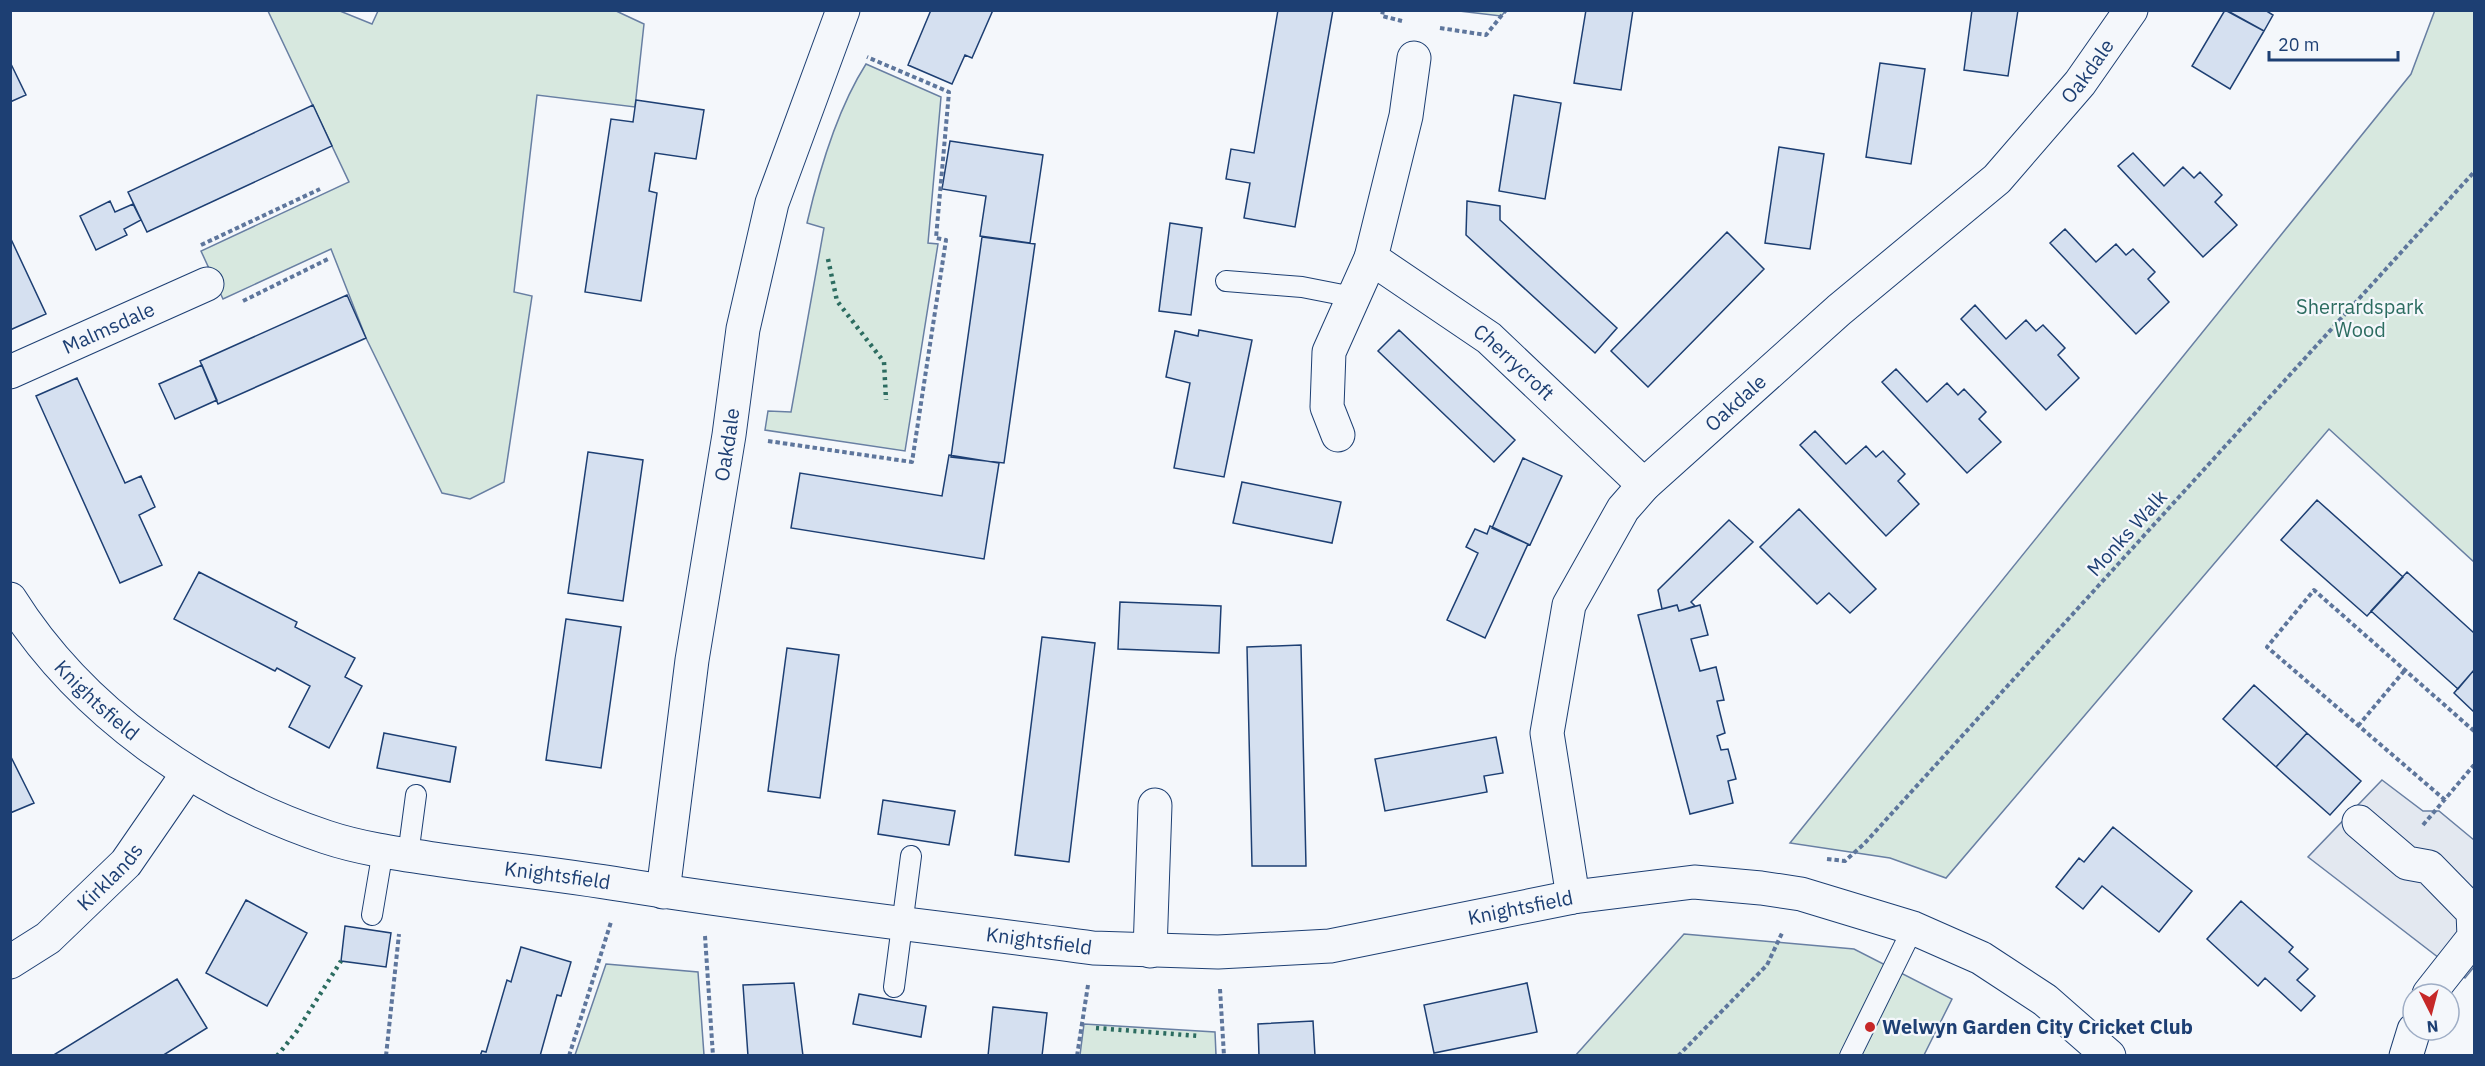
<svg xmlns="http://www.w3.org/2000/svg" width="2485" height="1066" font-family="'IBM Plex Sans',sans-serif">
<style>
.green{fill:#d7e8df;stroke:#687fa3;stroke-width:1.5}
.parking{fill:#e3e8f0;stroke:#687fa3;stroke-width:1.5}
.building{fill:#d5e0f0;stroke:#1d3f73;stroke-width:1.5}
.lines{fill:none;stroke-linecap:round;stroke-linejoin:round}
.lane-casing{stroke:#1d3f73;stroke-width:22}
.street-casing{stroke:#1d3f73;stroke-width:35}
.secondary-casing{stroke:#1d3f73;stroke-width:35}
.path{stroke:#5e769c;stroke-width:4;stroke-dasharray:4.5 3;stroke-linecap:butt}
.lane{stroke:#f4f7fb;stroke-width:20}
.street{stroke:#f4f7fb;stroke-width:33}
.secondary{stroke:#f4f7fb;stroke-width:33}
.hedge{stroke:#2c6c60;stroke-width:4.5;stroke-dasharray:3 4.5;stroke-linecap:butt}
.poi-dot{fill:#c62828;stroke:#f4f7fb;stroke-width:2}
.labels{text-anchor:middle;stroke-width:4.5;stroke-linejoin:round;paint-order:stroke}
.street-label{font-size:20px;fill:#1d3f73;stroke:#f4f7fb}
.park-label{font-size:20px;fill:#2c6c60;stroke:#f4f7fb}
.poi-label{font-size:20px;font-weight:bold;fill:#1d3f73;stroke:#f4f7fb;text-anchor:start}
</style>
<rect width="100%" height="100%" fill="#f4f7fb"/>
<path class="green" d="M 614,10 L 644,24 L 635,107 L 537,95 L 514,292 L 532,296 L 504,482 L 470,499 L 442,493 L 366,338 L 331,249 L 223,299 L 201,251 L 349,182 L 268,11 L 340,11 L 372,24 L 378,11 Z
M 2435,10 L 2474,11 L 2474,562 L 2329,429 L 1946,878 L 1890,858 L 1790,843 L 2411,74 Z
M 1459,11 L 1506,11 L 1501,16 Z
M 866,64 L 941,97 L 928,243 L 938,244 L 905,451 L 765,430 L 768,411 L 791,412 L 824,228 L 807,223 C 819,171 838,108 866,64 Z
M 1684,934 L 1854,949 L 1952,999 L 1924,1055 L 1575,1056 Z
M 606,964 L 698,972 L 704,1055 L 575,1055 Z
M 1084,1024 L 1215,1032 L 1216,1055 L 1080,1055 Z"/>
<path class="parking" d="M 2382,780 L 2423,811 L 2439,811 L 2474,840 L 2474,967 L 2465,978 L 2308,857 Z"/>
<path class="building" d="M 931,10 L 993,10 L 972,58 L 965,55 L 952,84 L 908,65 Z
M 1278,10 L 1333,10 L 1295,227 L 1244,218 L 1250,183 L 1226,179 L 1231,149 L 1254,153 Z
M 1586,10 L 1633,10 L 1621,90 L 1574,83 Z
M 1972,10 L 2018,10 L 2008,76 L 1964,70 Z
M 2225,10 L 2264,31 L 2230,89 L 2192,66 Z
M 2226,10 L 2265,10 L 2273,15 L 2264,31 Z
M 10,62 L 26,95 L 10,102 Z
M 1880,63 L 1925,69 L 1911,164 L 1866,157 Z
M 1514,95 L 1561,103 L 1545,199 L 1499,191 Z
M 636,100 L 704,110 L 696,159 L 655,153 L 649,191 L 657,193 L 641,301 L 585,292 L 611,119 L 633,122 Z
M 313,105 L 332,146 L 147,232 L 128,192 Z
M 950,141 L 1043,155 L 1030,243 L 980,236 L 986,196 L 942,189 Z
M 1779,147 L 1824,154 L 1810,249 L 1765,243 Z
M 2133,153 L 2164,186 L 2183,167 L 2194,178 L 2200,172 L 2222,195 L 2215,202 L 2237,225 L 2203,257 L 2118,166 Z
M 110,201 L 115,212 L 133,204 L 141,220 L 124,229 L 127,235 L 96,250 L 80,216 Z
M 1467,201 L 1500,206 L 1500,220 L 1617,328 L 1595,353 L 1466,235 Z
M 1170,223 L 1202,228 L 1191,315 L 1159,311 Z
M 2065,229 L 2096,262 L 2116,244 L 2126,255 L 2133,249 L 2155,272 L 2148,279 L 2169,302 L 2136,334 L 2050,243 Z
M 1727,232 L 1764,269 L 1648,387 L 1611,351 Z
M 10,237 L 46,314 L 10,330 Z
M 982,237 L 1035,244 L 1004,463 L 951,457 Z
M 347,295 L 366,338 L 218,404 L 200,361 Z
M 1975,305 L 2006,339 L 2026,320 L 2036,331 L 2043,325 L 2065,348 L 2058,355 L 2079,378 L 2046,410 L 1961,319 Z
M 1199,330 L 1252,340 L 1224,477 L 1174,468 L 1190,383 L 1166,377 L 1175,331 L 1198,336 Z
M 1399,330 L 1515,440 L 1494,462 L 1378,351 Z
M 202,365 L 217,400 L 175,419 L 159,384 Z
M 1896,369 L 1927,402 L 1947,383 L 1958,395 L 1964,389 L 1986,412 L 1979,419 L 2001,442 L 1967,473 L 1882,382 Z
M 77,378 L 125,483 L 141,476 L 155,507 L 139,515 L 162,565 L 120,583 L 36,396 Z
M 1815,431 L 1846,464 L 1866,446 L 1876,457 L 1883,451 L 1905,474 L 1898,481 L 1919,504 L 1886,536 L 1800,445 Z
M 588,452 L 643,460 L 623,601 L 568,593 Z
M 949,455 L 999,463 L 984,559 L 791,528 L 800,473 L 942,496 Z
M 1523,458 L 1562,476 L 1530,545 L 1492,528 Z
M 1242,482 L 1341,502 L 1332,543 L 1233,523 Z
M 2317,500 L 2403,577 L 2367,616 L 2281,540 Z
M 1799,509 L 1876,589 L 1850,613 L 1829,593 L 1817,604 L 1760,547 Z
M 1729,520 L 1753,542 L 1691,602 L 1695,606 L 1679,611 L 1677,605 L 1662,609 L 1658,590 Z
M 1490,526 L 1528,544 L 1485,638 L 1447,620 L 1478,553 L 1466,547 L 1475,529 L 1487,534 Z
M 199,572 L 297,622 L 295,627 L 355,658 L 345,677 L 362,686 L 329,748 L 289,727 L 310,686 L 277,668 L 275,671 L 273,670 L 174,619 Z
M 2407,572 L 2474,633 L 2474,670 L 2458,689 L 2371,611 Z
M 1120,602 L 1221,606 L 1219,653 L 1118,649 Z
M 1677,605 L 1679,611 L 1700,605 L 1708,635 L 1691,639 L 1700,671 L 1716,667 L 1724,700 L 1717,701 L 1725,733 L 1717,736 L 1721,750 L 1728,749 L 1736,779 L 1728,781 L 1733,803 L 1690,814 L 1638,615 Z
M 566,619 L 621,627 L 601,768 L 546,760 Z
M 1042,637 L 1095,643 L 1069,862 L 1015,855 Z
M 1301,645 L 1306,866 L 1252,866 L 1247,647 Z
M 787,648 L 839,655 L 820,798 L 768,791 Z
M 2474,670 L 2474,712 L 2454,693 Z
M 2254,685 L 2307,733 L 2276,767 L 2223,719 Z
M 384,733 L 456,747 L 450,782 L 377,768 Z
M 2307,733 L 2361,781 L 2330,815 L 2276,767 Z
M 1496,737 L 1503,773 L 1484,776 L 1487,792 L 1385,811 L 1375,759 Z
M 10,755 L 34,803 L 10,813 Z
M 883,800 L 955,811 L 949,845 L 878,834 Z
M 2113,827 L 2192,891 L 2159,932 L 2102,886 L 2083,909 L 2056,887 L 2079,858 L 2084,862 Z
M 246,900 L 307,933 L 267,1006 L 206,973 Z
M 2241,901 L 2293,947 L 2289,952 L 2308,969 L 2297,980 L 2315,996 L 2301,1011 L 2265,978 L 2258,986 L 2207,939 Z
M 345,926 L 391,933 L 386,967 L 341,961 Z
M 521,947 L 571,962 L 561,996 L 557,995 L 540,1056 L 480,1056 L 482,1051 L 486,1052 L 507,980 L 511,982 Z
M 177,979 L 207,1028 L 162,1056 L 52,1056 Z
M 794,983 L 803,1056 L 748,1056 L 743,985 Z
M 1527,983 L 1537,1032 L 1434,1053 L 1424,1005 Z
M 859,994 L 926,1006 L 921,1037 L 853,1024 Z
M 993,1007 L 1047,1013 L 1042,1056 L 988,1056 Z
M 1313,1021 L 1315,1056 L 1259,1056 L 1258,1024 Z"/>
<g class="lines">
<g class="lane-casing">
<path id="lane" d="M 1226,281 L 1302,287 L 1353,297
M 408,855 L 416,795
M 372,915 L 383,850
M 894,987 L 911,856
M 1850,1056 L 1913,928"/>
</g>
<g class="street-casing">
<g id="street">
<path id="s1" d="M 1414,58 L 1406,116 L 1371,258 L 1489,338 L 1644,485"/>
<path id="s2" d="M 10,372 L 207,284"/>
<path d="M 1338,435 L 1327,407 L 1329,352 L 1371,258"/>
<path d="M 2359,822 L 2407,863 L 2429,867 L 2473,912 L 2474,937 L 2429,994"/>
<path id="s3" d="M 663,892 L 692,660 L 729,435 L 743,329 L 772,203 L 843,10"/>
<path id="s4" d="M 1573,897 L 1547,733 L 1569,605 L 1623,509 L 1644,485 L 1839,310 L 1997,179 L 2080,83 L 2131,10"/>
<path d="M 1150,951 L 1155,805"/>
<path id="s5" d="M 10,962 L 48,938 L 126,863 L 188,773"/>
<path d="M 2406,1056 L 2414,1030"/>
</g>
</g>
<g class="secondary-casing">
<g id="secondary">
<path id="s6" d="M 10,599 C 81,712 201,795 326,837 C 365,850 408,855 448,861 C 506,869 565,875 624,885 C 780,910 937,927 1093,948 L 1218,952 L 1330,946 L 1573,897 L 1694,882 L 1761,888 L 1801,894 L 1913,928 L 1981,958 L 2045,1000 L 2109,1056"/>
</g>
</g>
<path class="path" d="M 1383,10 L 1382,16 L 1402,21
M 1440,28 L 1486,35 L 1506,10
M 201,245 L 320,189
M 243,301 L 328,259
M 768,441 L 912,462 L 946,240 L 936,238 L 949,92 L 867,57
M 2358,726 L 2405,670
M 2445,800 L 2267,647 L 2314,590 L 2474,731
M 2423,825 L 2474,765
M 1827,859 L 1845,861 L 1864,844 L 2474,172
M 705,936 L 713,1056
M 1220,989 L 1224,1056
M 386,1056 L 399,934
M 569,1056 L 611,922
M 1077,1056 L 1088,985
M 1678,1056 L 1767,965 L 1783,931"/>
<use href="#lane" class="lane"/>
<use href="#street" class="street"/>
<use href="#secondary" class="secondary"/>
<path class="hedge" d="M 828,259 L 837,301 L 884,362 L 886,400
M 1096,1028 L 1199,1036
M 277,1056 L 297,1031 L 341,961"/>
</g>
<circle class="poi-dot" cx="1870" cy="1027" r="6"/>
<g class="labels">
<g class="street-label">
<text dy="7" stroke="none"><textPath href="#s4" startOffset="1046">Oakdale</textPath></text>
<text dy="7" stroke="none"><textPath href="#s2" startOffset="108">Malmsdale</textPath></text>
<text dy="7" stroke="none"><textPath href="#s1" startOffset="382">Cherrycroft</textPath></text>
<text dy="7" stroke="none"><textPath href="#s4" startOffset="561">Oakdale</textPath></text>
<text dy="7" stroke="none"><textPath href="#s3" startOffset="452">Oakdale</textPath></text>
<text transform="translate(2127 533) rotate(-48)" y="7">Monks Walk</text>
<text dy="7" stroke="none"><textPath href="#s6" startOffset="134">Knightsfield</textPath></text>
<text dy="7" stroke="none"><textPath href="#s6" startOffset="638">Knightsfield</textPath></text>
<text dy="7" stroke="none"><textPath href="#s5" startOffset="132">Kirklands</textPath></text>
<text dy="7" stroke="none"><textPath href="#s6" startOffset="1610">Knightsfield</textPath></text>
<text dy="7" stroke="none"><textPath href="#s6" startOffset="1124">Knightsfield</textPath></text>
</g>
<g class="park-label">
<text x="2360" y="314">Sherrardspark<tspan x="2360" dy="23">Wood</tspan></text>
</g>
<g class="poi-label">
<text x="1882" y="1034">Welwyn Garden City Cricket Club</text>
</g>
</g>
<rect width="2485" height="1066" fill="none" stroke="#1d3f73" stroke-width="24"/>
<g transform="translate(2431 1012) rotate(174)"><circle r="28" fill="#f4f7fb" stroke="#9eadc5" stroke-width="1.5"/>
<path d="M0-4.5L10 22L0 15L-10 22Z" fill="#c62828"/>
<text y="-9" font-size="16" font-weight="bold" text-anchor="middle" fill="#1d3f73">N</text>
</g>
<path d="M2269 51v9h129v-9" fill="none" stroke="#1d3f73" stroke-width="3"/>
<text x="2278" y="51" font-size="18" fill="#1d3f73" stroke="#f4f7fb" stroke-width="4.5" paint-order="stroke">20 m</text>
</svg>
